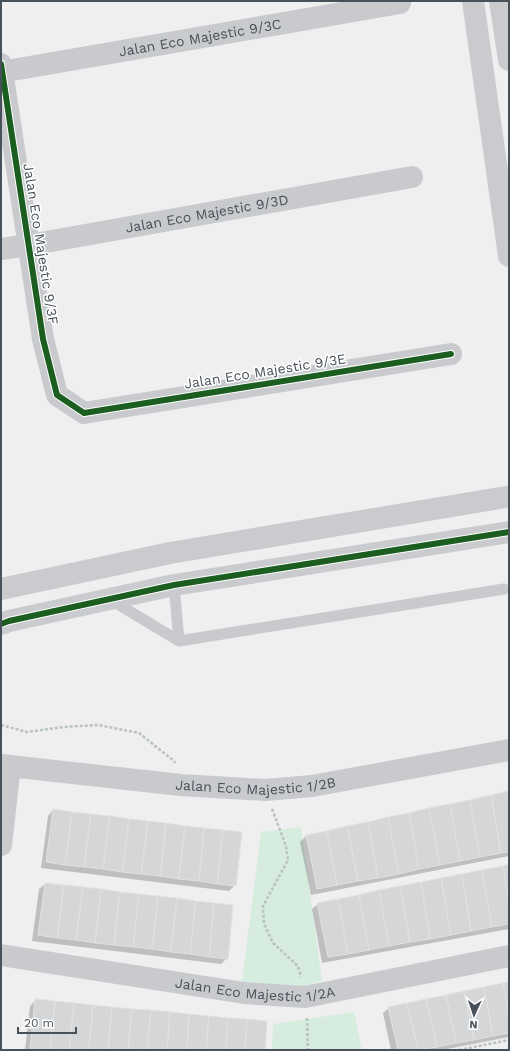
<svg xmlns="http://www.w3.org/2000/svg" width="510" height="1051" font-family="'Work Sans',sans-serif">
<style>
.green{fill:#d6ecdf}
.shadow{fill:#0003}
.building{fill:#d5d6d8;stroke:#e0e1e1}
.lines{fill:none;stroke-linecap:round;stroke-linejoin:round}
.path{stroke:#b8c2bf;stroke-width:2.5;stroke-dasharray:3 2;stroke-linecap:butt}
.lane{stroke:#c9cacd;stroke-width:11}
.street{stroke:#c9cacd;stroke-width:22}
.secondary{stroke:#cacbce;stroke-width:22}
.cycleway-casing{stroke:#fff;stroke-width:8}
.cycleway{stroke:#1b5e20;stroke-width:6}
.labels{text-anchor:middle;stroke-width:3;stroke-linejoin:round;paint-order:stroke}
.street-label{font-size:14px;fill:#485059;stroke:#fff}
</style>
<rect width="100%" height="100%" fill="#efefef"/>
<path class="green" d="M 301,827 L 322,981 L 294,989 L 242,982 L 261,832 Z
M 354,1012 L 362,1050 L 272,1050 L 273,1024 Z"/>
<path class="shadow" d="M 509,793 L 509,856 L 311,895 L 300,842 L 306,836 Z
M 53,810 L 235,885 L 229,891 L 41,868 L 48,816 Z
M 509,865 L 509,929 L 322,963 L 312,909 L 318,904 Z
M 45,884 L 227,958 L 221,964 L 32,941 L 39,889 Z
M 509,983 L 509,1037 L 442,1050 L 391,1050 L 383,1013 L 389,1008 Z
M 36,1000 L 264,1050 L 25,1050 L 30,1006 Z"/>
<path class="building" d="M 509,791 L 509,852 L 501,853 L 491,795 Z
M 491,795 L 501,853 L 480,857 L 470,800 Z
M 470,800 L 480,857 L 460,861 L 450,804 Z
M 450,804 L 460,861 L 440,865 L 429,808 Z
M 429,808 L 440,865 L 419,869 L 409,813 Z
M 53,809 L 72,812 L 65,865 L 46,862 Z
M 72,812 L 91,814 L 84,867 L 65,865 Z
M 409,813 L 419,869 L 399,874 L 388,817 Z
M 91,814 L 110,816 L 103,869 L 84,867 Z
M 110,816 L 129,819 L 122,872 L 103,869 Z
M 388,817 L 399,874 L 378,878 L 368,822 Z
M 129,819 L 148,821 L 141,874 L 122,872 Z
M 148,821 L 166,823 L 160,876 L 141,874 Z
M 368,822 L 378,878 L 358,881 L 347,826 Z
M 166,823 L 185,826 L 179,879 L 160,876 Z
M 185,826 L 204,828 L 199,881 L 179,879 Z
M 347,826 L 358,881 L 337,885 L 327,831 Z
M 204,828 L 223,830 L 217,884 L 199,881 Z
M 223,830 L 242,832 L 236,886 L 217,884 Z
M 327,831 L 337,885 L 317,889 L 306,835 Z
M 509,864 L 509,903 L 503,866 Z
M 503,866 L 509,903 L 509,924 L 492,927 L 482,870 Z
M 482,870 L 492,927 L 471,931 L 462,874 Z
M 462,874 L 471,931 L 451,935 L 441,878 Z
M 441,878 L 451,935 L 430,939 L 421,882 Z
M 421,882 L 430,939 L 410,942 L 400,886 Z
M 45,883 L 64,885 L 57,938 L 38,935 Z
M 64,885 L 83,887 L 76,940 L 57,938 Z
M 400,886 L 410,942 L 389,946 L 379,890 Z
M 83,887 L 101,889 L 95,943 L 76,940 Z
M 101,889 L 120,892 L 114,945 L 95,943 Z
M 379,890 L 389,946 L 369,950 L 359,895 Z
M 120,892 L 139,894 L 133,947 L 114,945 Z
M 139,894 L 158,896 L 152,949 L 133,947 Z
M 359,895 L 369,950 L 348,954 L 338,899 Z
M 158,896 L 177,898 L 171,952 L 152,949 Z
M 177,898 L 196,901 L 190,954 L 171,952 Z
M 338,899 L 348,954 L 328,957 L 317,903 Z
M 196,901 L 214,903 L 209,957 L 190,954 Z
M 214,903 L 233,905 L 228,959 L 209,957 Z
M 509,982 L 509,1017 L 503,983 Z
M 503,983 L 509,1017 L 509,1033 L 493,1036 L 484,987 Z
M 484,987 L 493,1036 L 474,1040 L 464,991 Z
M 464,991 L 474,1040 L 456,1043 L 446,995 Z
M 446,995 L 456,1043 L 437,1047 L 426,999 Z
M 35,999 L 55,1001 L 50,1050 L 30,1050 Z
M 426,999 L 437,1047 L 418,1050 L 407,1003 Z
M 55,1001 L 74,1003 L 69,1050 L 50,1050 Z
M 74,1003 L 93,1005 L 89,1050 L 69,1050 Z
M 407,1003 L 418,1050 L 398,1050 L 388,1007 Z
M 93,1005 L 112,1007 L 108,1050 L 89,1050 Z
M 112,1007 L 132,1009 L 128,1050 L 108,1050 Z
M 132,1009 L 151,1010 L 147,1050 L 128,1050 Z
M 151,1010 L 170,1012 L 167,1050 L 147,1050 Z
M 170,1012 L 189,1014 L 187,1050 L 167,1050 Z
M 189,1014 L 209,1016 L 206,1050 L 187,1050 Z
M 209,1016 L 228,1018 L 226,1050 L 206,1050 Z
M 228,1018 L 247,1019 L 245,1050 L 226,1050 Z
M 247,1019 L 267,1021 L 265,1050 L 245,1050 Z"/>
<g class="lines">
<path class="path" d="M 1,725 L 27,732 L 63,727 L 98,725 L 139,733 L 174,761 L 175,763
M 272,809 L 286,846 L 288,860 L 263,906 L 264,924 L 273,943 L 298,966 L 301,977
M 307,1018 L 308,1050
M 459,1050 L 509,1040"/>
<path class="lane" d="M 111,600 L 179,641 L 174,585
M 179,641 L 504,589"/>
<g class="street">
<path d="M 1,64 L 43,339 L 57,395 L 84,413 L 451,354"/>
<path id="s1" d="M 1,72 L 400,3"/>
<path id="s2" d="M 1,249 L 29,245 L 412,177"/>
<path id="s3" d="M 1,765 L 181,785 L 265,790 L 312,786 L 509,750"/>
<path d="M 1,845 L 10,766"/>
<path id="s4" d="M 1,955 L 244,993 L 305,997 L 509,956"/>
</g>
<path class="secondary" d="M 473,1 L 509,256
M 500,1 L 509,60
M 1,589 L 170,553 L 506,497
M 1,624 L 9,621 L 174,585 L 509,532"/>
<g class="cycleway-casing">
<path id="cycleway" d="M 1,64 L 43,339 L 57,395 L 84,413 L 451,354
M 1,624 L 9,621 L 174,585 L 509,532"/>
</g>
<use href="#cycleway" class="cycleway"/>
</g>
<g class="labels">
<g class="street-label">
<text dy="5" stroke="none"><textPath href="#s1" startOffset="202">Jalan Eco Majestic 9/3C</textPath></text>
<text dy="5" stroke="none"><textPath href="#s2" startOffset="209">Jalan Eco Majestic 9/3D</textPath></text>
<text transform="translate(41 244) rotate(81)" y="5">Jalan Eco Majestic 9/3F</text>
<text transform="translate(265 371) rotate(-9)" y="5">Jalan Eco Majestic 9/3E</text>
<text dy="5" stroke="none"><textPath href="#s3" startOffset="256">Jalan Eco Majestic 1/2B</textPath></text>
<text dy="5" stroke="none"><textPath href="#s4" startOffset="257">Jalan Eco Majestic 1/2A</textPath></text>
</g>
</g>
<rect width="510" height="1051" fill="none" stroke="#485059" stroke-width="4"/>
<g transform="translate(474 1015) rotate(183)" stroke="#ffffff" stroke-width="3" paint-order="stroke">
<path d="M0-3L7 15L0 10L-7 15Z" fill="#485059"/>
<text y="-6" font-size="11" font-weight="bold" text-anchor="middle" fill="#485059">N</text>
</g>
<path d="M18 1027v6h58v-6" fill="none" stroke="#485059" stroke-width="2"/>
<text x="24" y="1027" font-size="12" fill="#485059" stroke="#ffffff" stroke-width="3" paint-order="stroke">20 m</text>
</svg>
